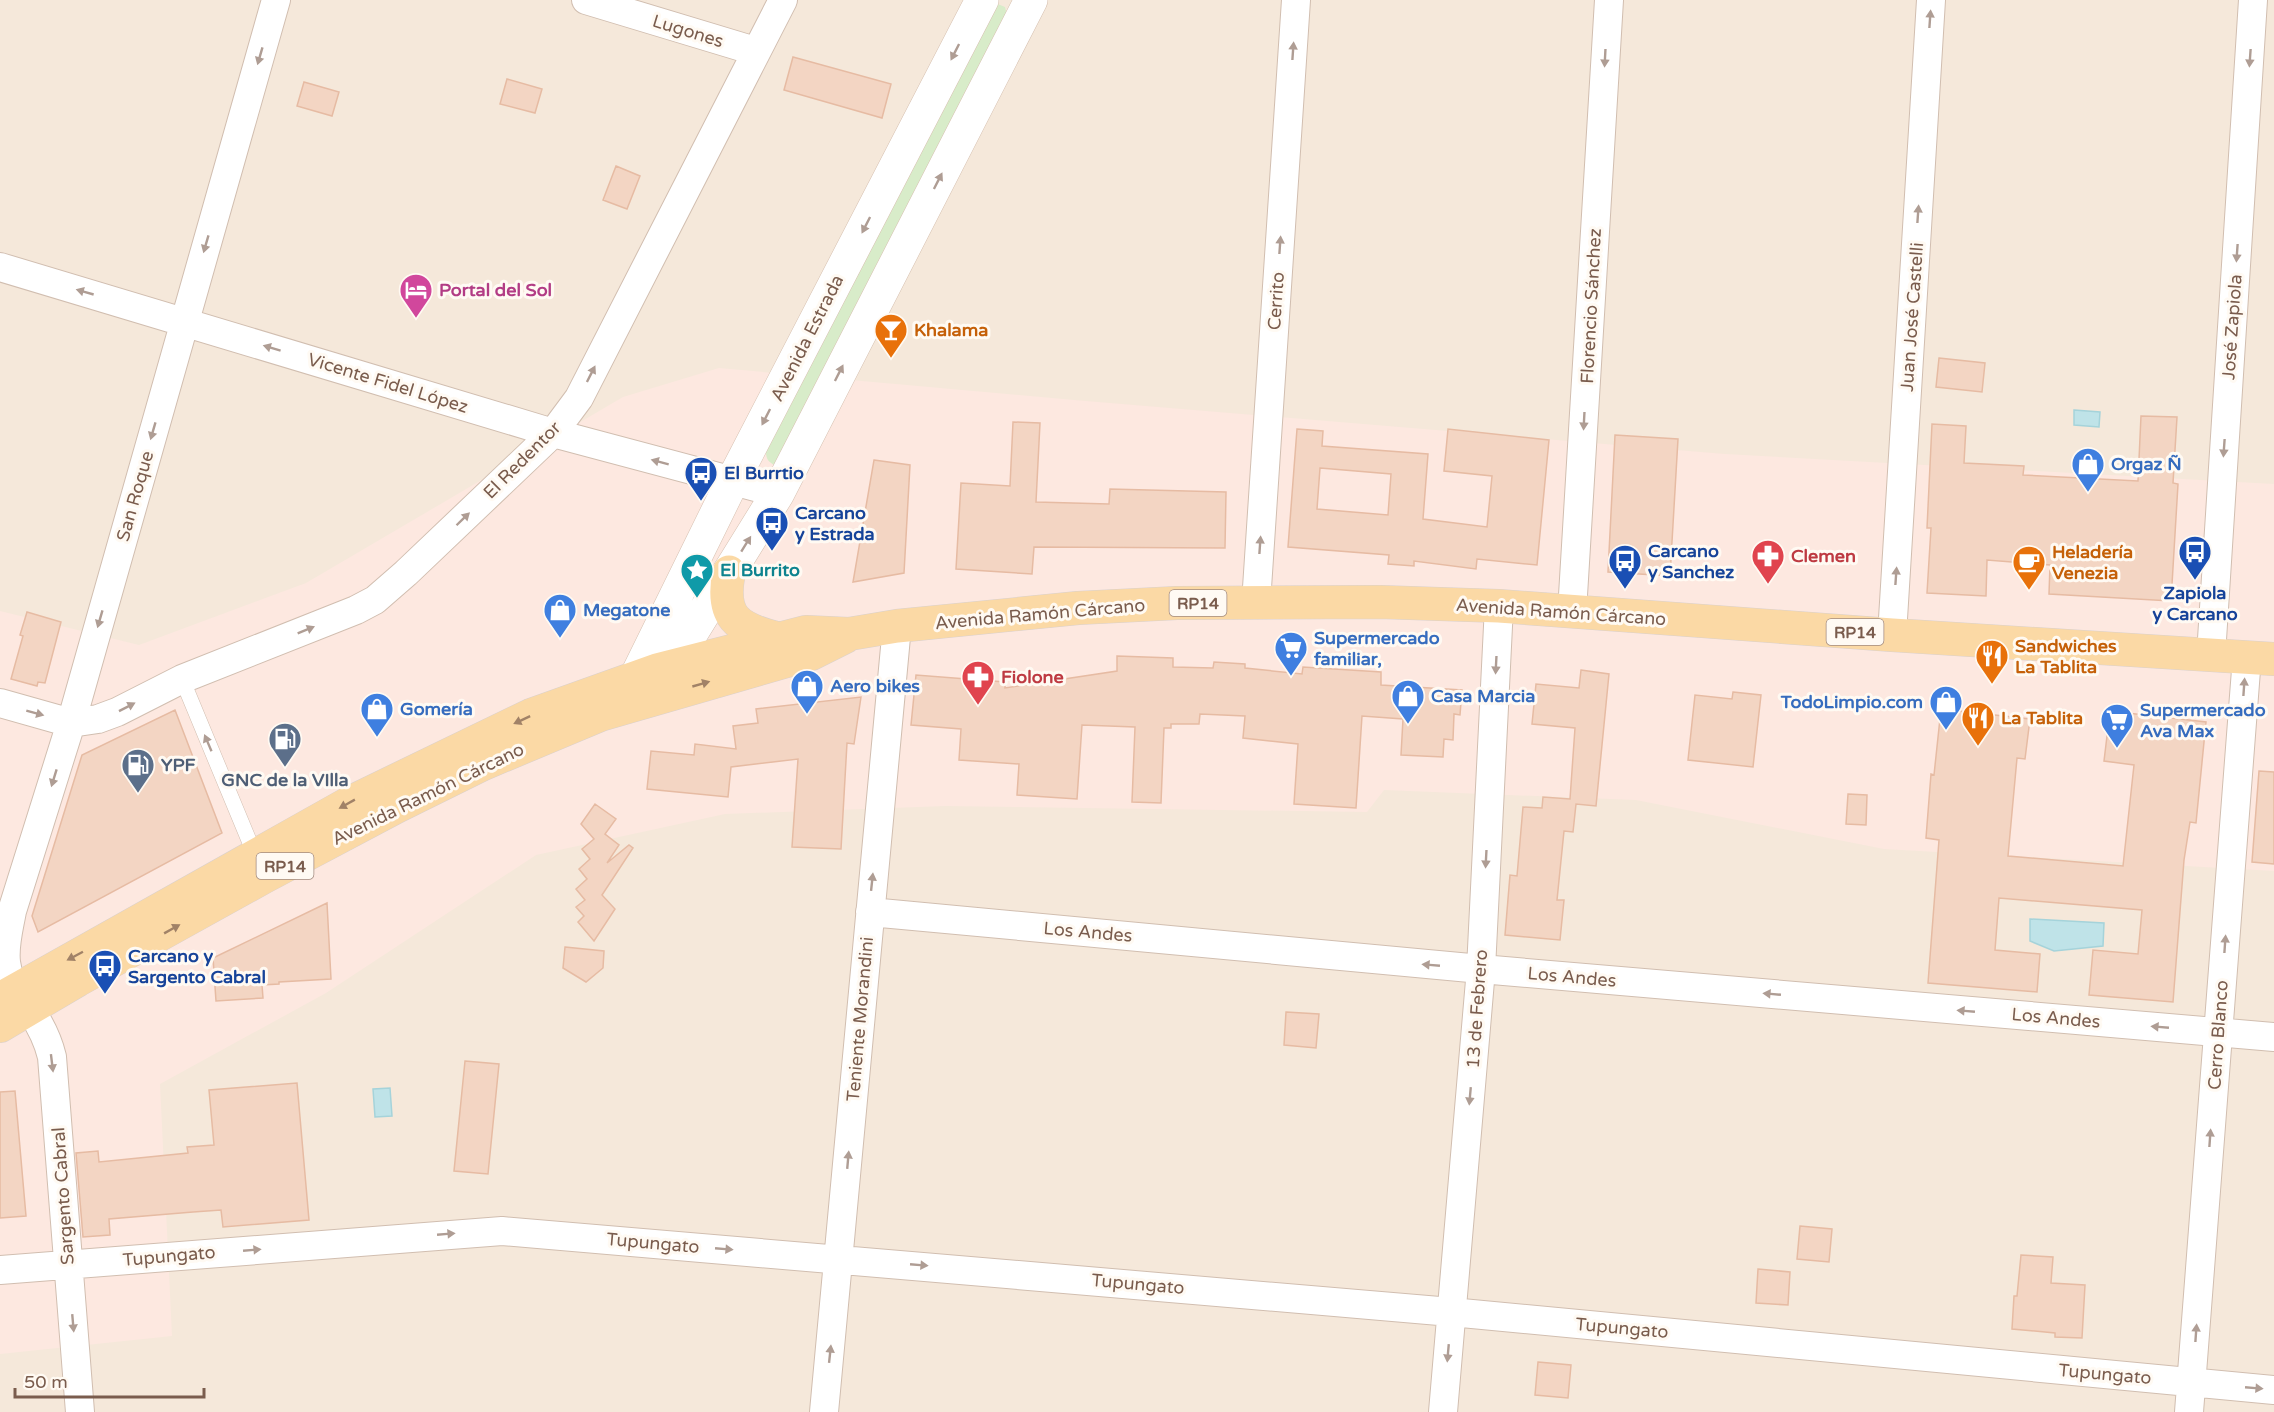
<svg xmlns="http://www.w3.org/2000/svg" width="2274" height="1412" font-family="'Varela Round',sans-serif">
<style>
.residential{fill:#f5e8da}
.commercial{fill:#fde8e0}
.green{fill:#d8ecc9}
.water{fill:#bfe3e8;stroke:#a5d3da;stroke-width:1.5}
.building{fill:#f3d5c3;stroke:#e6bba3;stroke-width:1.5;fill-rule:evenodd}
.lines{fill:none;stroke-linecap:round;stroke-linejoin:round}
.lane-casing{stroke:#d1beb0;stroke-width:16}
.street-casing{stroke:#d1beb0;stroke-width:30}
.secondary-casing{stroke:#d6c0b0;stroke-width:34}
.primary-casing{stroke:#dad1cd;stroke-width:34}
.lane{stroke:#fff;stroke-width:15}
.street{stroke:#fff;stroke-width:28}
.secondary{stroke:#fff;stroke-width:33}
.primary{stroke:#fbd9a5;stroke-width:33}
.oneway{fill:#af9d94}
.oneway2{fill:#a18267}
.labels{text-anchor:middle;stroke-width:6;stroke-linejoin:round;paint-order:stroke}
.shield{fill:#fffaf3;stroke:#a28b7f;stroke-width:1.5}
.shield-label{font-size:16px;font-weight:bold;fill:#7a5c4d}
.street-label{font-size:18px;fill:#7a5c4d;stroke:#fffaf3}
.hotel-label{font-size:18px;font-weight:bold;fill:#b23c85;stroke:#fffaf3;text-anchor:start}
.food-label{font-size:18px;font-weight:bold;fill:#c56008;stroke:#fffaf3;text-anchor:start}
.shop-label{font-size:18px;font-weight:bold;fill:#366cbe;stroke:#fffaf3;text-anchor:start}
.transit-label{font-size:18px;font-weight:bold;fill:#164399;stroke:#fffaf3;text-anchor:start}
.health-label{font-size:18px;font-weight:bold;fill:#be3a42;stroke:#fffaf3;text-anchor:start}
.culture-label{font-size:18px;font-weight:bold;fill:#0d838f;stroke:#fffaf3;text-anchor:start}
.service-label{font-size:18px;font-weight:bold;fill:#4e5e75;stroke:#fffaf3;text-anchor:start}
</style>
<rect width="100%" height="100%" fill="#fdf6ec"/>
<path class="residential" d="M 0,0 L 2274,0 L 2274,1412 L 0,1412 Z"/>
<path class="commercial" d="M 719,368 L 1074,400 L 1725,454 L 2274,484 L 2274,871 L 1884,849 L 1636,800 L 1384,790 L 1367,812 L 945,806 L 725,814 L 536,855 L 326,993 L 160,1084 L 172,1336 L 0,1354 L 0,611 L 139,645 L 306,583 L 623,397 Z"/>
<path class="green" d="M 995,3 L 1005,7 L 1007,15 L 775,465 C 769,463 766,459 766,452 Z"/>
<path class="water" d="M 2074,410 L 2100,412 L 2099,427 L 2074,425 Z
M 2030,919 L 2104,923 L 2103,946 L 2054,951 L 2030,941 Z
M 390,1088 L 392,1116 L 375,1117 L 373,1089 Z"/>
<path class="building" d="M 793,57 L 891,84 L 882,118 L 784,90 Z
M 507,79 L 542,89 L 535,113 L 500,104 Z
M 304,82 L 339,92 L 332,116 L 297,106 Z
M 616,166 L 640,176 L 627,209 L 603,200 Z
M 1939,358 L 1985,363 L 1982,392 L 1936,387 Z
M 2141,416 L 2177,417 L 2173,483 L 2178,484 L 2171,601 L 2049,594 L 2050,565 L 1987,560 L 1986,596 L 1927,593 L 1931,528 L 1927,528 L 1932,424 L 1966,426 L 1964,463 L 2024,466 L 2023,475 L 2138,481 Z
M 1013,422 L 1040,423 L 1036,502 L 1109,504 L 1110,489 L 1226,492 L 1225,548 L 1034,547 L 1032,574 L 956,569 L 961,483 L 1010,486 Z
M 1297,429 L 1323,431 L 1322,446 L 1428,454 L 1423,519 L 1487,527 L 1492,476 L 1444,471 L 1448,429 L 1549,440 L 1537,565 L 1477,559 L 1476,569 L 1414,561 L 1414,566 L 1388,564 L 1389,555 L 1288,547 ZM 1320,468 L 1391,474 L 1388,515 L 1317,509 Z
M 1615,435 L 1678,439 L 1670,576 L 1608,572 Z
M 874,460 L 910,465 L 904,573 L 853,582 Z
M 27,612 L 61,622 L 45,683 L 38,682 L 37,686 L 11,679 L 23,636 L 20,635 Z
M 1117,656 L 1173,658 L 1173,667 L 1213,668 L 1214,662 L 1245,664 L 1245,668 L 1302,674 L 1303,667 L 1381,672 L 1381,685 L 1462,690 L 1460,715 L 1454,714 L 1453,740 L 1444,739 L 1443,757 L 1401,755 L 1403,719 L 1362,716 L 1356,808 L 1294,804 L 1298,744 L 1243,738 L 1245,716 L 1200,714 L 1199,724 L 1171,724 L 1171,728 L 1164,728 L 1161,803 L 1132,802 L 1135,727 L 1082,725 L 1077,799 L 1017,795 L 1019,764 L 959,760 L 961,729 L 911,725 L 916,675 L 1005,682 L 1005,688 L 1117,671 Z
M 1581,670 L 1609,674 L 1596,806 L 1576,804 L 1573,832 L 1564,831 L 1557,900 L 1564,900 L 1560,940 L 1505,935 L 1510,875 L 1517,876 L 1523,807 L 1542,808 L 1543,797 L 1570,799 L 1575,728 L 1532,724 L 1536,684 L 1579,688 Z
M 1733,692 L 1761,695 L 1753,767 L 1688,760 L 1695,695 L 1732,699 Z
M 861,697 L 854,744 L 847,743 L 841,849 L 792,847 L 798,759 L 731,767 L 728,797 L 647,789 L 651,751 L 694,755 L 695,744 L 736,749 L 733,726 L 758,723 L 756,709 Z
M 1941,709 L 2030,719 L 2025,759 L 2017,758 L 2008,856 L 2123,866 L 2134,765 L 2104,761 L 2110,711 L 2206,722 L 2196,823 L 2190,822 L 2184,860 L 2173,1002 L 2089,995 L 2093,950 L 2138,954 L 2142,910 L 1999,898 L 1995,950 L 2040,954 L 2037,992 L 1928,983 L 1939,840 L 1926,838 L 1931,774 L 1934,775 Z
M 175,710 L 222,833 L 38,932 L 32,916 L 82,755 Z
M 2259,771 L 2274,772 L 2274,864 L 2252,862 Z
M 1848,794 L 1867,795 L 1866,825 L 1846,824 Z
M 595,804 L 616,819 L 605,834 L 619,845 L 607,863 L 629,845 L 633,848 L 602,895 L 615,909 L 594,941 L 578,922 L 584,916 L 576,907 L 585,900 L 576,889 L 587,879 L 579,869 L 590,859 L 582,849 L 594,839 L 581,824 Z
M 327,903 L 331,979 L 279,982 L 279,984 L 262,985 L 263,998 L 216,1001 L 213,958 Z
M 565,947 L 604,951 L 603,968 L 586,982 L 563,968 Z
M 1286,1012 L 1319,1014 L 1316,1048 L 1284,1045 Z
M 465,1061 L 499,1064 L 488,1174 L 454,1171 Z
M 297,1083 L 309,1220 L 223,1227 L 221,1210 L 193,1212 L 109,1219 L 110,1235 L 83,1237 L 76,1153 L 98,1151 L 99,1162 L 188,1153 L 187,1147 L 214,1145 L 209,1090 Z
M 15,1091 L 26,1216 L 0,1218 L 0,1092 Z
M 1800,1226 L 1832,1229 L 1829,1262 L 1797,1259 Z
M 2021,1255 L 2053,1257 L 2051,1283 L 2085,1285 L 2082,1338 L 2055,1337 L 2055,1333 L 2012,1329 L 2014,1296 L 2017,1296 Z
M 1758,1269 L 1790,1272 L 1788,1305 L 1756,1303 Z
M 1538,1362 L 1571,1365 L 1568,1398 L 1535,1395 Z"/>
<g class="lines">
<g class="lane-casing">
<path id="lane" d="M 182,679 L 255,855"/>
</g>
<g class="street-casing">
<path id="street" d="M 586,0 L 755,51
M 0,267 L 553,433 L 778,493
M 1256,603 L 1296,0
M 1572,612 L 1609,0
M 1892,635 L 1931,0
M 2211,655 L 2253,0
M 0,703 L 71,723 L 98,719 L 117,712 L 182,679 L 356,610 L 375,600 L 406,573 L 553,433 L 579,398 L 783,0
M 870,912 L 1481,969 L 2274,1037
M 0,1270 L 502,1231 L 1451,1312 L 2274,1390
M 80,1412 L 52,1057 C 48,1040 41,1026 31,1011 C 20,995 8,983 6,962 C 4,945 9,928 12,911 L 71,723 L 276,0
M 824,1412 L 897,626
M 1443,1412 L 1481,969 L 1499,606
M 2189,1412 L 2247,657"/>
</g>
<g class="secondary-casing">
<path id="secondary" d="M 671,666 L 778,493 L 1031,0
M 636,677 L 732,482 L 982,0"/>
</g>
<g class="primary-casing">
<path id="primary" d="M 729,572 C 720,617 737,628 776,638
M 0,999 L 351,802 L 531,715 L 657,670 L 806,632 L 849,634 L 897,626 L 1078,608 L 1177,603 L 1380,602 L 1499,606 L 1892,635 L 2274,659
M 0,1026 L 78,980 L 264,877 L 398,806 L 483,764 L 600,715 L 811,654 L 845,637"/>
</g>
<use href="#lane" class="lane"/>
<use href="#street" class="street"/>
<use href="#secondary" class="secondary"/>
<use href="#primary" class="primary"/>
</g>
<defs><path id="oneway-solid" d="M-6-.8H1V-3.2L6.5 0L1 3.2V.8H-6Z" transform="scale(1.5)"/></defs>
<g class="oneway">
<use href="#oneway-solid" transform="translate(1930 19) rotate(-86)"/>
<use href="#oneway-solid" transform="translate(1293 51) rotate(-86)"/>
<use href="#oneway-solid" transform="translate(955 52) rotate(117)"/>
<use href="#oneway-solid" transform="translate(260 56) rotate(106)"/>
<use href="#oneway-solid" transform="translate(1605 58) rotate(93)"/>
<use href="#oneway-solid" transform="translate(2250 58) rotate(94)"/>
<use href="#oneway-solid" transform="translate(938 181) rotate(-63)"/>
<use href="#oneway-solid" transform="translate(1918 214) rotate(-86)"/>
<use href="#oneway-solid" transform="translate(866 225) rotate(117)"/>
<use href="#oneway-solid" transform="translate(206 244) rotate(106)"/>
<use href="#oneway-solid" transform="translate(1280 245) rotate(-86)"/>
<use href="#oneway-solid" transform="translate(2237 253) rotate(94)"/>
<use href="#oneway-solid" transform="translate(85 292) rotate(-164)"/>
<use href="#oneway-solid" transform="translate(272 348) rotate(-163)"/>
<use href="#oneway-solid" transform="translate(839 373) rotate(-63)"/>
<use href="#oneway-solid" transform="translate(591 374) rotate(-63)"/>
<use href="#oneway-solid" transform="translate(766 417) rotate(117)"/>
<use href="#oneway-solid" transform="translate(1584 421) rotate(93)"/>
<use href="#oneway-solid" transform="translate(153 431) rotate(106)"/>
<use href="#oneway-solid" transform="translate(2224 448) rotate(94)"/>
<use href="#oneway-solid" transform="translate(660 462) rotate(-165)"/>
<use href="#oneway-solid" transform="translate(463 519) rotate(-44)"/>
<use href="#oneway-solid" transform="translate(746 544) rotate(-58)"/>
<use href="#oneway-solid" transform="translate(1260 545) rotate(-86)"/>
<use href="#oneway-solid" transform="translate(1896 576) rotate(-86)"/>
<use href="#oneway-solid" transform="translate(100 619) rotate(106)"/>
<use href="#oneway-solid" transform="translate(306 630) rotate(-22)"/>
<use href="#oneway-solid" transform="translate(1496 665) rotate(93)"/>
<use href="#oneway-solid" transform="translate(2244 687) rotate(-86)"/>
<use href="#oneway-solid" transform="translate(127 707) rotate(-27)"/>
<use href="#oneway-solid" transform="translate(35 713) rotate(15)"/>
<use href="#oneway-solid" transform="translate(208 743) rotate(-113)"/>
<use href="#oneway-solid" transform="translate(54 778) rotate(107)"/>
<use href="#oneway-solid" transform="translate(1486 859) rotate(93)"/>
<use href="#oneway-solid" transform="translate(872 882) rotate(-84)"/>
<use href="#oneway-solid" transform="translate(2225 944) rotate(-86)"/>
<use href="#oneway-solid" transform="translate(1431 965) rotate(-175)"/>
<use href="#oneway-solid" transform="translate(1772 994) rotate(-175)"/>
<use href="#oneway-solid" transform="translate(1966 1011) rotate(-175)"/>
<use href="#oneway-solid" transform="translate(2160 1027) rotate(-175)"/>
<use href="#oneway-solid" transform="translate(52 1063) rotate(83)"/>
<use href="#oneway-solid" transform="translate(1470 1096) rotate(95)"/>
<use href="#oneway-solid" transform="translate(2210 1138) rotate(-86)"/>
<use href="#oneway-solid" transform="translate(848 1160) rotate(-85)"/>
<use href="#oneway-solid" transform="translate(446 1234) rotate(-5)"/>
<use href="#oneway-solid" transform="translate(724 1249) rotate(5)"/>
<use href="#oneway-solid" transform="translate(252 1250) rotate(-5)"/>
<use href="#oneway-solid" transform="translate(919 1265) rotate(5)"/>
<use href="#oneway-solid" transform="translate(73 1323) rotate(85)"/>
<use href="#oneway-solid" transform="translate(2196 1333) rotate(-86)"/>
<use href="#oneway-solid" transform="translate(1448 1353) rotate(95)"/>
<use href="#oneway-solid" transform="translate(830 1354) rotate(-84)"/>
<use href="#oneway-solid" transform="translate(2254 1388) rotate(5)"/>
</g>
<g class="oneway2">
<use href="#oneway-solid" transform="translate(701 684) rotate(-16)"/>
<use href="#oneway-solid" transform="translate(522 720) rotate(155)"/>
<use href="#oneway-solid" transform="translate(347 804) rotate(151)"/>
<use href="#oneway-solid" transform="translate(172 929) rotate(-29)"/>
<use href="#oneway-solid" transform="translate(75 956) rotate(152)"/>
</g>
<defs>
<g id="hotel-pin" transform="scale(1.725)"><path d="M0 17L-7.5 6A9.5 9.5 0 1 1 7.5 6Z" fill="#d1479c" stroke="#fffaf3"/><path d="M-6-4.5h1.5V1H6V5H4.5V3h-9V5H-6ZM-4 0a1.8 1.8 0 1 1 3.6 0ZM.5 0V-2.5h3Q6-2.5 6 0Z" fill="#fff"/></g>
<g id="bar-pin" transform="scale(1.725)"><path d="M0 17L-7.5 6A9.5 9.5 0 1 1 7.5 6Z" fill="#e8710a" stroke="#fffaf3"/><path d="M-6-5H6L.8 .8V4.5H3.5V6h-7V4.5H-.8V.8Z" fill="#fff"/></g>
<g id="shop-pin" transform="scale(1.725)"><path d="M0 17L-7.5 6A9.5 9.5 0 1 1 7.5 6Z" fill="#3f7fe0" stroke="#fffaf3"/><path d="M-5-2.5h2.3a2.7 3.5 0 0 1 5.4 0H5L5.5 6h-11ZM-1.5-2.5h3a1.5 2.3 0 0 0-3 0Z" fill="#fff"/></g>
<g id="bus-pin" transform="scale(1.725)"><path d="M0 17L-7.5 6A9.5 9.5 0 1 1 7.5 6Z" fill="#1a4fb4" stroke="#fffaf3"/><path d="M-5-6H5V4H4V6H2V4H-2V6H-4V4H-5ZM-3.5-4V0h7V-4ZM-3.5 1.2v1.5H-2V1.2ZM2 1.2v1.5H3.5V1.2Z" fill="#fff"/></g>
<g id="pharmacy-pin" transform="scale(1.725)"><path d="M0 17L-7.5 6A9.5 9.5 0 1 1 7.5 6Z" fill="#e0444e" stroke="#fffaf3"/><path d="M-2-6h4v4h4v4h-4v4h-4v-4h-4v-4h4Z" fill="#fff"/></g>
<g id="cafe-pin" transform="scale(1.725)"><path d="M0 17L-7.5 6A9.5 9.5 0 1 1 7.5 6Z" fill="#e8710a" stroke="#fffaf3"/><path d="M-5.5-4.5H6V0H3Q3 3.5 0 3.5H-2.5Q-5.5 3.5-5.5 0ZM3-3.2v2h1.7v-2ZM-6 4.5H4V6H-6Z" fill="#fff"/></g>
<g id="sight-pin" transform="scale(1.725)"><path d="M0 17L-7.5 6A9.5 9.5 0 1 1 7.5 6Z" fill="#0f9aa8" stroke="#fffaf3"/><path d="M0-6L1.8-2.2L6-1.7L2.9 1.2L3.7 5.4L0 3.3L-3.7 5.4L-2.9 1.2L-6-1.7L-1.8-2.2Z" fill="#fff"/></g>
<g id="supermarket-pin" transform="scale(1.725)"><path d="M0 17L-7.5 6A9.5 9.5 0 1 1 7.5 6Z" fill="#3f7fe0" stroke="#fffaf3"/><path d="M-6-5.5h2.5l.6 2H6L4.5 2H-2.5L-4.4-4H-6ZM-1.5 3.2a1.3 1.3 0 1 0 .1 0ZM3 3.2a1.3 1.3 0 1 0 .1 0Z" fill="#fff"/></g>
<g id="restaurant-pin" transform="scale(1.725)"><path d="M0 17L-7.5 6A9.5 9.5 0 1 1 7.5 6Z" fill="#e8710a" stroke="#fffaf3"/><path d="M-5-6h1v4h1v-4h1v4h1v-4h1v5L-1.5 .5V6h-2V.5L-5-1ZM5-6V6H3V1.5H1.5Q1.5-4 5-6Z" fill="#fff"/></g>
<g id="fuel-pin" transform="scale(1.725)"><path d="M0 17L-7.5 6A9.5 9.5 0 1 1 7.5 6Z" fill="#5c6f8a" stroke="#fffaf3"/><path d="M-5.5-6h7V0h2V4h1.3V-2.5L3-4.5l.8-.8L6-3V5H2.5V1h-1V6h-7ZM-4.2-4.7v3.2H.2V-4.7Z" fill="#fff"/></g>
</defs>
<g fill-rule="evenodd">
<use href="#hotel-pin" x="416" y="290"/>
<use href="#bar-pin" x="891" y="330"/>
<use href="#shop-pin" x="2088" y="464"/>
<use href="#bus-pin" x="701" y="473"/>
<use href="#bus-pin" x="772" y="523"/>
<use href="#bus-pin" x="2195" y="552"/>
<use href="#pharmacy-pin" x="1768" y="556"/>
<use href="#bus-pin" x="1625" y="561"/>
<use href="#cafe-pin" x="2029" y="562"/>
<use href="#sight-pin" x="697" y="570"/>
<use href="#shop-pin" x="560" y="610"/>
<use href="#supermarket-pin" x="1291" y="648"/>
<use href="#restaurant-pin" x="1992" y="656"/>
<use href="#pharmacy-pin" x="978" y="677"/>
<use href="#shop-pin" x="807" y="686"/>
<use href="#shop-pin" x="1408" y="696"/>
<use href="#shop-pin" x="1946" y="702"/>
<use href="#shop-pin" x="377" y="709"/>
<use href="#restaurant-pin" x="1978" y="718"/>
<use href="#supermarket-pin" x="2117" y="720"/>
<use href="#fuel-pin" x="285" y="739"/>
<use href="#fuel-pin" x="138" y="765"/>
<use href="#bus-pin" x="105" y="966"/>
</g>
<g class="labels">
<g class="shield">
<rect x="1169.5" y="590" width="57" height="26" rx="4.5"/>
<rect x="1826.5" y="619" width="57" height="26" rx="4.5"/>
<rect x="256.5" y="853" width="57" height="26" rx="4.5"/>
</g>
<g class="shield-label">
<text x="1198" y="609">RP14</text>
<text x="1855" y="638">RP14</text>
<text x="285" y="872">RP14</text>
</g>
<g class="street-label">
<text transform="translate(688 31) rotate(17)" y="6">Lugones</text>
<text transform="translate(1276 301) rotate(-86)" y="6">Cerrito</text>
<text transform="translate(1591 306) rotate(-87)" y="6">Florencio Sánchez</text>
<text transform="translate(1912 317) rotate(-86)" y="6">Juan José Castelli</text>
<text transform="translate(2232 327) rotate(-86)" y="6">José Zapiola</text>
<text transform="translate(807 338) rotate(-63)" y="6">Avenida Estrada</text>
<text transform="translate(388 383) rotate(17)" y="6">Vicente Fidel López</text>
<text transform="translate(522 460) rotate(-45)" y="6">El Redentor</text>
<text transform="translate(135 496) rotate(-74)" y="6">San Roque</text>
<text transform="translate(1561 612) rotate(4)" y="6">Avenida Ramón Cárcano</text>
<text transform="translate(1040 614) rotate(-5)" y="6">Avenida Ramón Cárcano</text>
<text transform="translate(428 794) rotate(-26)" y="6">Avenida Ramón Cárcano</text>
<text transform="translate(1088 932) rotate(5)" y="6">Los Andes</text>
<text transform="translate(1572 977) rotate(5)" y="6">Los Andes</text>
<text transform="translate(1477 1009) rotate(-86)" y="6">13 de Febrero</text>
<text transform="translate(2056 1018) rotate(5)" y="6">Los Andes</text>
<text transform="translate(860 1019) rotate(-85)" y="6">Teniente Morandini</text>
<text transform="translate(2218 1035) rotate(-86)" y="6">Cerro Blanco</text>
<text transform="translate(63 1196) rotate(-94)" y="6">Sargento Cabral</text>
<text transform="translate(653 1243) rotate(5)" y="6">Tupungato</text>
<text transform="translate(169 1256) rotate(-5)" y="6">Tupungato</text>
<text transform="translate(1138 1284) rotate(5)" y="6">Tupungato</text>
<text transform="translate(1622 1328) rotate(5)" y="6">Tupungato</text>
<text transform="translate(2105 1374) rotate(5)" y="6">Tupungato</text>
</g>
<g class="hotel-label">
<text x="439" y="296">Portal del Sol</text>
</g>
<g class="food-label">
<text x="914" y="336">Khalama</text>
<text x="2052" y="558">Heladería<tspan x="2052" dy="21">Venezia</tspan></text>
<text x="2015" y="652">Sandwiches<tspan x="2015" dy="21">La Tablita</tspan></text>
<text x="2001" y="724">La Tablita</text>
</g>
<g class="shop-label">
<text x="2111" y="470">Orgaz Ñ</text>
<text x="583" y="616">Megatone</text>
<text x="1314" y="644">Supermercado<tspan x="1314" dy="21">familiar,</tspan></text>
<text x="830" y="692">Aero bikes</text>
<text x="1431" y="702">Casa Marcia</text>
<text x="1923" y="708" text-anchor="end">TodoLimpio.com</text>
<text x="400" y="715">Gomería</text>
<text x="2140" y="716">Supermercado<tspan x="2140" dy="21">Ava Max</tspan></text>
</g>
<g class="transit-label">
<text x="724" y="479">El Burrtio</text>
<text x="795" y="519">Carcano<tspan x="795" dy="21">y Estrada</tspan></text>
<text x="1648" y="557">Carcano<tspan x="1648" dy="21">y Sanchez</tspan></text>
<text x="2195" y="599" text-anchor="middle">Zapiola<tspan x="2195" dy="21">y Carcano</tspan></text>
<text x="128" y="962">Carcano y<tspan x="128" dy="21">Sargento Cabral</tspan></text>
</g>
<g class="health-label">
<text x="1791" y="562">Clemen</text>
<text x="1001" y="683">Fiolone</text>
</g>
<g class="culture-label">
<text x="720" y="576">El Burrito</text>
</g>
<g class="service-label">
<text x="161" y="771">YPF</text>
<text x="285" y="786" text-anchor="middle">GNC de la VIlla</text>
</g>
</g>
<path d="M15 1388v9h189v-9" fill="none" stroke="#7a5c4d" stroke-width="3"/>
<text x="24" y="1388" font-size="18" fill="#7a5c4d" stroke="#fffaf3" stroke-width="4.5" paint-order="stroke">50 m</text>
</svg>
